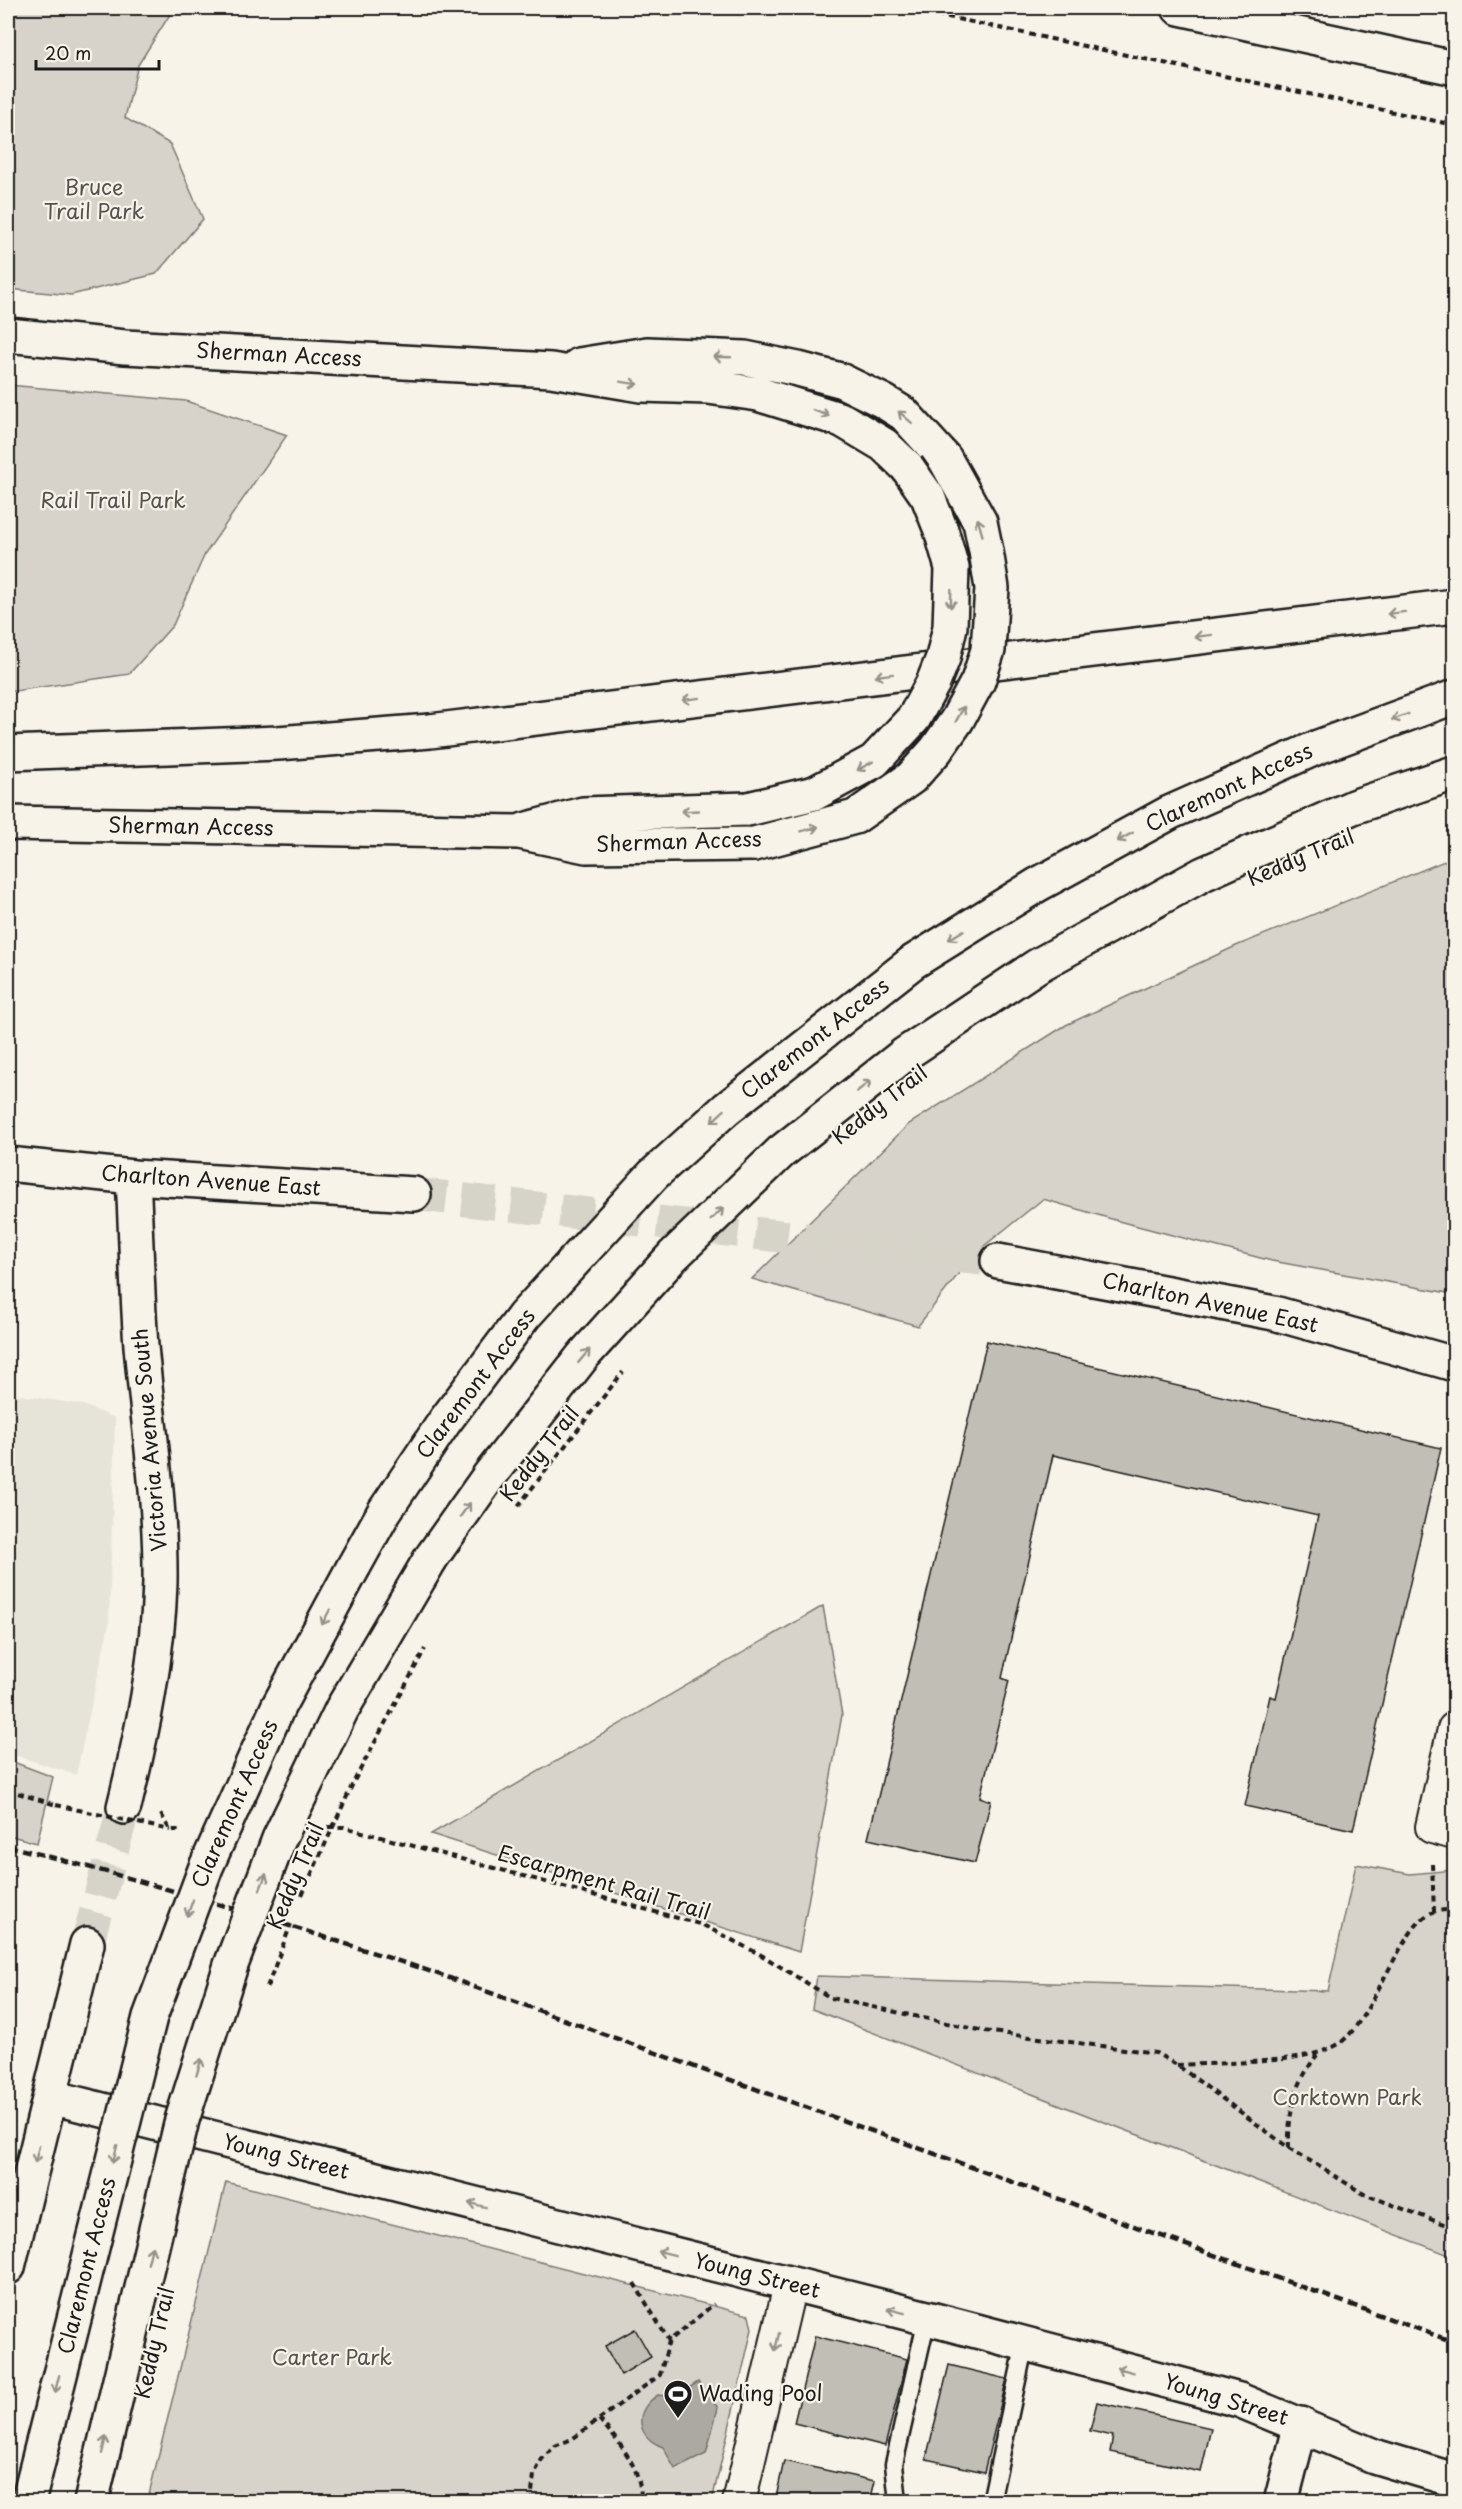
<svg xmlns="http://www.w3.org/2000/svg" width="1462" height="2509" font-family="'Playpen Sans',sans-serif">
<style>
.built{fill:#e6e3d9}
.green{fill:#d7d3cb;stroke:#7a7874;stroke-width:1.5}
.water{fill:#aca9a2;stroke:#72716c;stroke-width:1.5}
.building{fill:#c0beb5;stroke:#1c1c1c;stroke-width:1.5}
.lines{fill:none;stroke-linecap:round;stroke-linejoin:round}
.tertiary-tunnel{stroke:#d6d3c9;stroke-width:33;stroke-dasharray:33 16;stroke-linecap:butt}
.secondary-tunnel{stroke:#d6d3c9;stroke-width:33;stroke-dasharray:33 16;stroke-linecap:butt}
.service-casing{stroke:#1c1c1c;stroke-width:21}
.minor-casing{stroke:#1c1c1c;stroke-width:36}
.tertiary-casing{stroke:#1c1c1c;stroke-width:38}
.secondary-casing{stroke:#1c1c1c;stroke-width:38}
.primary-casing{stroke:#1c1c1c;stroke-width:38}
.path{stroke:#1c1c1c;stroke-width:4;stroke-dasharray:6 4.5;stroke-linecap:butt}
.service{stroke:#f7f3e8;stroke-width:16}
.minor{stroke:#f7f3e8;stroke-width:32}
.tertiary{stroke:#f7f3e8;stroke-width:33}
.secondary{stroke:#f7f3e8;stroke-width:33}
.primary{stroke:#f7f3e8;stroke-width:33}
.rail{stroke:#1c1c1c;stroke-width:4.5;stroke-dasharray:9 4.5;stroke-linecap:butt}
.secondary-bridge-casing{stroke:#1c1c1c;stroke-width:38;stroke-linecap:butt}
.primary-bridge-casing{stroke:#1c1c1c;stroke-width:38;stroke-linecap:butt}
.path-bridge{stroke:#1c1c1c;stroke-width:4;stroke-dasharray:6 4.5;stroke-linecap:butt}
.secondary-bridge{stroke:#f7f3e8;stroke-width:33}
.primary-bridge{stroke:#f7f3e8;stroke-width:33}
.oneway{stroke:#94928c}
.labels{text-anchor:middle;stroke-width:4.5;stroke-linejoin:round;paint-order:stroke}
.park-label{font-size:21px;fill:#545351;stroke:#f7f3e8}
.street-label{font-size:21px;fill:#1c1c1c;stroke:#f7f3e8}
.poi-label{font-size:21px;fill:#1c1c1c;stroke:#f7f3e8;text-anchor:start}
</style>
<rect width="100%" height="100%" fill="#f7f3e8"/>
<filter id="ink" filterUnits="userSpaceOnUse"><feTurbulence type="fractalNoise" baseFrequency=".0167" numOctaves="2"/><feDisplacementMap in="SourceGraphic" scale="12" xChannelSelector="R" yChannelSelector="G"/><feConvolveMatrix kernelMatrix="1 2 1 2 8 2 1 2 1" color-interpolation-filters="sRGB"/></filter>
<g filter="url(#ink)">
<path class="built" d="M 8,1393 L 83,1405 L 115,1418 L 109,1624 L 76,1775 L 8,1753 Z"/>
<path class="green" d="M 8,8 L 174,8 L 138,65 L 125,118 L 170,144 L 203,219 L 156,274 L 71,295 L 8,289 Z
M 8,385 L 186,401 L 287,435 L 205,554 L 173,625 L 129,674 L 8,692 Z
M 1454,857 L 1454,1294 L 1272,1261 L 1122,1222 L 1043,1199 L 974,1254 L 918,1326 L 752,1279 L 909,1124 L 1066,1025 L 1236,946 Z
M 823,1606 L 842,1715 L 799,1952 L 431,1834 Z
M 8,1760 L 53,1777 L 37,1843 L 8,1835 Z
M 1356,1864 L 1410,1874 L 1454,1870 L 1454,2257 L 812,2009 L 817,1976 L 1328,1991 Z
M 226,2182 L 749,2315 L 752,2329 L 712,2501 L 147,2502 Z"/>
<path class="water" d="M 698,2382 L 718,2408 L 706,2454 L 675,2469 L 663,2447 C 636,2437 633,2411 658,2395 L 675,2397 Z"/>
<path class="building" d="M 987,1341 L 1441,1448 L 1353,1830 L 1245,1806 L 1270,1696 L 1276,1698 L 1318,1516 L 1053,1455 L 1002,1678 L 1009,1681 L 980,1797 L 991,1801 L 975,1863 L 868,1839 Z
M 635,2329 L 651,2357 L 621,2375 L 605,2346 Z
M 815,2336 L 907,2359 L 885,2446 L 794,2423 Z
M 949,2365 L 1007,2379 L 984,2472 L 926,2459 Z
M 1097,2402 L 1211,2428 L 1201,2472 L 1110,2452 L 1113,2436 L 1090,2431 Z
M 784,2461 L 875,2481 L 870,2502 L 775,2502 Z"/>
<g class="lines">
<path class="tertiary-tunnel" d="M 87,1944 L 124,1807"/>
<path class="secondary-tunnel" d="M 414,1194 L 998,1261"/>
<g class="service-casing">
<path id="service" d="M 898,2502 L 894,2464 L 927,2318
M 991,2502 L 1025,2343"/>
</g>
<g class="minor-casing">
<path id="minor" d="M 1454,1729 L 1432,1827 L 1454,1833
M 739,2502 L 790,2285"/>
</g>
<g class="tertiary-casing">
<path id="tertiary" d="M 124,1807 C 142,1734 158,1658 160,1582 C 161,1502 148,1425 141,1346 C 137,1290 136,1233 133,1177
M 51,2097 L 927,2318 L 1239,2400 L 1374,2456 L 1454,2480
M 8,2267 L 87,1944
M 1281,2502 L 1301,2424"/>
</g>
<g class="secondary-casing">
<path id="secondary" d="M 1179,8 L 1454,68
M 8,335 L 125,347 L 551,370 L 641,385 L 708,387 L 758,394 L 842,420 L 884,445 L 907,467
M 579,365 L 647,354 L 745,358 L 798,369 L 840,380 L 883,401 L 904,414 L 945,459
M 8,823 L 519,832 L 586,846 L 754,844
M 524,830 L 583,814 L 748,809
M 8,1164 L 133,1177 L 414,1194
M 998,1261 L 1274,1313 L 1454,1364"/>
</g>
<g class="primary-casing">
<path id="primary" d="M 8,753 L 278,743 L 430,731 L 1454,606
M 431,1558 L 489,1476 L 583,1356 L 673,1256 L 781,1152 L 905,1054 L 1037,966 L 1203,874 L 1353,807 L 1454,773
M 354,1566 L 384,1512 L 445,1421 L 524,1316 L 653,1175 L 726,1109 L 913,962 L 1037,885 L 1169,813 L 1318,747 L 1454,697"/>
</g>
<path class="path" d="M 906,8 L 1454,125
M 518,1506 L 623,1372
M 8,1790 L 56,1805
M 161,1814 L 170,1830 L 180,1830
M 328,1827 L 344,1827 L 703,1925 L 763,1956 L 831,1998 L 984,2031 L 1156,2053 L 1177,2065 L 1289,2148 L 1364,2194 L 1454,2228
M 1432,1864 L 1434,1911
M 1177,2065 C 1216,2063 1311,2064 1340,2043 C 1374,2019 1402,1919 1436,1911 C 1442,1910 1449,1910 1454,1910
M 1289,2148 C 1288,2112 1295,2084 1317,2055
M 634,2283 L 669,2341
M 599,2419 C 620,2444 642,2467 641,2502
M 534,2502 L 532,2492 L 534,2475 L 542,2459 L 555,2446 L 572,2439 L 660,2375 L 669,2341 L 714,2304"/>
<use href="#service" class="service"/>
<use href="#minor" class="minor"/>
<use href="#tertiary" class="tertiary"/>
<use href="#secondary" class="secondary"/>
<use href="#primary" class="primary"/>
<path class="rail" d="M 8,1846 C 155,1883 300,1928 444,1976 L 1454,2342"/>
<g class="secondary-bridge-casing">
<path id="secondary-bridge" d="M 748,809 L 815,793 L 874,761 L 914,718 L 933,683 L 943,658 L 950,627 L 952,568 L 941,530 L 928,497 L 907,467
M 754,844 L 855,817 L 911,778 L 936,750 L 957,720 L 978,681 L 988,650 L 992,588 L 986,551 L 980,522 L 945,459"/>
</g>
<g class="primary-bridge-casing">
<path id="primary-bridge" d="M 28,2502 L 150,2017 L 206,1867 L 278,1707 L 354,1566
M 91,2502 L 182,2120 L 231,1965 L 279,1839 L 342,1709 L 431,1558"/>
</g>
<path class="path-bridge" d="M 56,1805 L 170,1830
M 302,1895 L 354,1781 L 425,1649
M 267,1987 L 291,1924"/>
<use href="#secondary-bridge" class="secondary-bridge"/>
<use href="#primary-bridge" class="primary-bridge"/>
</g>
<defs><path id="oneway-shaft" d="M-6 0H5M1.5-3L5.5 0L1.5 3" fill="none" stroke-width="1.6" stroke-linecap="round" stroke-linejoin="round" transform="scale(1.5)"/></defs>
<g class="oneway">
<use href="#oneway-shaft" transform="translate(722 357) rotate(-178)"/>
<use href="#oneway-shaft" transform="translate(629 383) rotate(9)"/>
<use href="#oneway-shaft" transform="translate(821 413) rotate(19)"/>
<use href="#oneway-shaft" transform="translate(905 417) rotate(-139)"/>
<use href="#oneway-shaft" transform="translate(980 527) rotate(-106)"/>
<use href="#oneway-shaft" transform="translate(951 599) rotate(92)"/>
<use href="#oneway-shaft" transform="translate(1396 613) rotate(173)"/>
<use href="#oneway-shaft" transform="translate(1203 636) rotate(173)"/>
<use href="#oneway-shaft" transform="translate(884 675) rotate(173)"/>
<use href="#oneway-shaft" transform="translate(691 699) rotate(173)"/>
<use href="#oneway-shaft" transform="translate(960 714) rotate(-61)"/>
<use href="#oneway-shaft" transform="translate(1400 717) rotate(160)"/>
<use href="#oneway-shaft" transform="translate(865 766) rotate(151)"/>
<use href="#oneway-shaft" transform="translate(690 811) rotate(177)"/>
<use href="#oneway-shaft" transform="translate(810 829) rotate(-15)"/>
<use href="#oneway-shaft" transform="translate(1125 837) rotate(151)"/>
<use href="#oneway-shaft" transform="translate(956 935) rotate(148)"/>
<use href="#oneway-shaft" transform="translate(864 1086) rotate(-38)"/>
<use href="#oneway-shaft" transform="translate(718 1116) rotate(138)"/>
<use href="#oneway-shaft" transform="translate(717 1214) rotate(-44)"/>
<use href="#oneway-shaft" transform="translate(584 1356) rotate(-50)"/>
<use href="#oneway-shaft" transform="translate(465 1510) rotate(-54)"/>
<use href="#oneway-shaft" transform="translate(326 1617) rotate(118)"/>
<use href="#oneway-shaft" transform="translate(263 1882) rotate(-69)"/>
<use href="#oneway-shaft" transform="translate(190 1908) rotate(110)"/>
<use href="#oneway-shaft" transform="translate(199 2067) rotate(-73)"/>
<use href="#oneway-shaft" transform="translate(37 2154) rotate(104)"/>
<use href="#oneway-shaft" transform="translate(115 2154) rotate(104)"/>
<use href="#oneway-shaft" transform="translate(477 2205) rotate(-166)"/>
<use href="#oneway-shaft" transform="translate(666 2253) rotate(-166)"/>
<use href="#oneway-shaft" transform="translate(150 2255) rotate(-76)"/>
<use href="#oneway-shaft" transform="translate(896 2311) rotate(-166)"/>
<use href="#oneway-shaft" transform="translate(777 2342) rotate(103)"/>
<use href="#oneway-shaft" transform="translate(1125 2370) rotate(-165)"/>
<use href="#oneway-shaft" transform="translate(57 2384) rotate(104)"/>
<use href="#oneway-shaft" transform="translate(104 2445) rotate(-77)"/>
</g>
</g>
<defs>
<g id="stadium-pin" transform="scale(1.5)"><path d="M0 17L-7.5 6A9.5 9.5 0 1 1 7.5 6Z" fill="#1c1c1c" stroke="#f7f3e8"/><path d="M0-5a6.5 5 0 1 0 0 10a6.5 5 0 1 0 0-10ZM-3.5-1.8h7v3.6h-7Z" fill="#fff"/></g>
</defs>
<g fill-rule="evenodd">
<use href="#stadium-pin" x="678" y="2394"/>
</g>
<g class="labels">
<g class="park-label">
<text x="94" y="195">Bruce<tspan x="94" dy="24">Trail Park</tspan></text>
<text x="113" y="508">Rail Trail Park</text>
<text x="1347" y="2105">Corktown Park</text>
<text x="332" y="2365">Carter Park</text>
</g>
<g class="street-label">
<text transform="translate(279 355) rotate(3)" y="7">Sherman Access</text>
<text transform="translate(1229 788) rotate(-25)" y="7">Claremont Access</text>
<text transform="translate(191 827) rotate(1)" y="7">Sherman Access</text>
<text transform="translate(679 842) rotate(-2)" y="7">Sherman Access</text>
<text transform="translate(1301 858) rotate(-23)" y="7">Keddy Trail</text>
<text transform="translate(815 1039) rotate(-38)" y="7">Claremont Access</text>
<text transform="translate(880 1105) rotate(-38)" y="7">Keddy Trail</text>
<text transform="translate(211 1181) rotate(4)" y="7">Charlton Avenue East</text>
<text transform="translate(1210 1303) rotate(12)" y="7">Charlton Avenue East</text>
<text transform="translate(476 1384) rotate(-53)" y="7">Claremont Access</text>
<text transform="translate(150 1440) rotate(-95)" y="7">Victoria Avenue South</text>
<text transform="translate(540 1454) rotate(-52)" y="7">Keddy Trail</text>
<text transform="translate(235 1804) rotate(-66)" y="7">Claremont Access</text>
<text transform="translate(296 1876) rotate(-67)" y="7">Keddy Trail</text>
<text transform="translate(604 1883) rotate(16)" y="7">Escarpment Rail Trail</text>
<text transform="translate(286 2157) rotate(14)" y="7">Young Street</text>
<text transform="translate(87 2266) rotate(-76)" y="7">Claremont Access</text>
<text transform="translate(757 2276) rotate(14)" y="7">Young Street</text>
<text transform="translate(155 2343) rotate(-77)" y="7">Keddy Trail</text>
<text transform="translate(1226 2400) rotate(17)" y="7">Young Street</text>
</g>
<g class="poi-label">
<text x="699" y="2401">Wading Pool</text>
</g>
</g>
<rect width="1462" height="2509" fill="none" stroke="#f7f3e8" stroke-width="30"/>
<rect x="15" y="15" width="1432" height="2479" fill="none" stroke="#1c1c1c" stroke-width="2" filter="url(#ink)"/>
<path d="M36 60v9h123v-9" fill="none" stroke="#1c1c1c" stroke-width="3"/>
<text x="45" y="60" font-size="18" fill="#1c1c1c" stroke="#f7f3e8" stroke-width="4.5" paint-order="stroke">20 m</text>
</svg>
